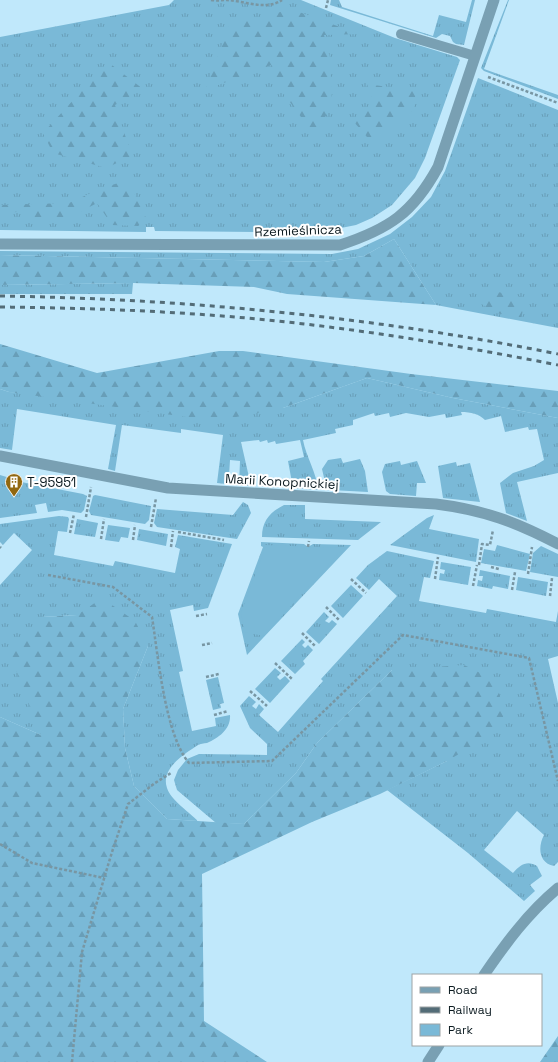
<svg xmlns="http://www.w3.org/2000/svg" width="558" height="1062" font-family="'Space Grotesk',sans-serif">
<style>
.grass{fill:url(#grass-tufts)}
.forest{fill:url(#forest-firs)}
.park{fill:#7ab9d7}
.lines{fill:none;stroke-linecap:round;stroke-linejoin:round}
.path{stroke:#7896a3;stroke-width:2.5;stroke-dasharray:3 2;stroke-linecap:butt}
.service{stroke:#79a0b3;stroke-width:10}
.minor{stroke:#79a0b3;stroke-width:11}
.rail{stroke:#536c77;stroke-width:3;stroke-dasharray:5 5;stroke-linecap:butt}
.labels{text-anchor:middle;stroke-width:4;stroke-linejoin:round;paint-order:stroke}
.street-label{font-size:13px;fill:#0a191f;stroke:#fff}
.poi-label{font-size:13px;fill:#0a191f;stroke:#fff;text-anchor:start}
</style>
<defs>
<pattern id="grass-tufts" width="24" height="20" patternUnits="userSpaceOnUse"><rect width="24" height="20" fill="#7ab9d7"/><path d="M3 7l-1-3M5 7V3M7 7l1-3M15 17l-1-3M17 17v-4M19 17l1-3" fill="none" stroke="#689eb8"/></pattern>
<pattern id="forest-firs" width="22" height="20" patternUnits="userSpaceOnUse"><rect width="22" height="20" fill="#7ab9d7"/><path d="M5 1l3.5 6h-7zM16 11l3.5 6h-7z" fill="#689eb8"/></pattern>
</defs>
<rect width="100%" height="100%" fill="#c0e8fb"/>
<path class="grass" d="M 174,0 L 301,0 L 395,38 L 457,57 L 460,60 L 425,158 L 415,178 L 392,205 L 372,218 L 356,225 L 341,228 L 315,231 L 258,232 L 155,231 L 154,227 L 146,227 L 146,232 L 0,230 L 0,37 L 169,5 Z
M 331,0 L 339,0 L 342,7 L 433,36 L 439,15 L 466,22 L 472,0 L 475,0 L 464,45 L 456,44 L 453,42 L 450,36 L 442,34 L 436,38 L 330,5 Z
M 508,0 L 509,0 L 484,69 L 558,95 L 558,99 L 484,71 L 481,68 Z
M 478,78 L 558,110 L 558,328 L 436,305 L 394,239 L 364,256 L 324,262 L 0,255 L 0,251 L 332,254 L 358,249 L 390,234 L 412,217 L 431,197 L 445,171 Z
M 133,283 L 132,294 L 0,294 L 0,285 Z
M 367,378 L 453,398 L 558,418 L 558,473 L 517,482 L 527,521 L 506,513 L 500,483 L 513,473 L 534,466 L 544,460 L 537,429 L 529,430 L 528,427 L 505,432 L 501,416 L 485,420 C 479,414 471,412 461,412 L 462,415 L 446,418 L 445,414 L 429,417 L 406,413 L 390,417 L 389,413 L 375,416 L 374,413 L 353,420 L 353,425 L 335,429 L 336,433 L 303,440 C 306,457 317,473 318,490 L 293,488 L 288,461 L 304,457 L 300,440 L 276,444 L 275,441 L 268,443 L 267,440 L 260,442 L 259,440 L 241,442 L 251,486 L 239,485 L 240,461 L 230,460 L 229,476 L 226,476 L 226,484 L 217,483 L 223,435 L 181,429 L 181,433 L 122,425 L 115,471 L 108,469 L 116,425 L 17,409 L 12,450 L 0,448 L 0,389 L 9,392 L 283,408 Z
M 341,458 L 343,463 L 360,459 L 365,471 L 368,492 L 331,490 L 325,482 L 322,469 L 328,460 Z
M 400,461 L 401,465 L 417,461 L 426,483 L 417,483 L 416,496 L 390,494 L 386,491 L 382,472 L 385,464 Z
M 456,462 L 457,466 L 470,463 L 480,502 L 443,498 L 438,466 Z
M 0,475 L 10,478 L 11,480 L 83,494 L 87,496 L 84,510 L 81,513 L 62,510 L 48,512 L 46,503 L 35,505 L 37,513 L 0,518 Z
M 95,495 L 151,506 L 149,520 L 145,524 L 91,515 L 89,511 L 93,496 Z
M 243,502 L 248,505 L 251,513 L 237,539 L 157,527 L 154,523 L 157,509 L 233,515 Z
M 284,505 L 305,505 L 305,519 L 381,522 L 358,540 L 262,537 C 262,521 270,512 284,505 Z
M 434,515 L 429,529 L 479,539 L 476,562 L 390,545 L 427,518 Z
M 59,516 L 68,517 L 69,519 L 67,532 L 58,531 L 54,555 L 113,566 L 115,561 L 175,573 L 180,549 L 175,547 L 178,535 L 232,544 L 208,608 L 194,611 L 193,605 L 170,610 L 183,671 L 179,672 L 192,731 L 216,726 L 215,718 L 230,715 C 231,729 219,738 207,743 C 204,743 200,744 198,745 C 186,753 160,768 167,788 C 170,799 190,813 198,821 L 167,819 L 134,786 L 125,748 L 123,709 L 148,646 L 77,615 L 42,617 L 41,735 L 0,717 L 0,585 L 32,550 L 14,533 L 3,545 L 0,542 L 0,524 Z
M 77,519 L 98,523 L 95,537 L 74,534 Z
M 108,525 L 130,528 L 128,538 L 121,537 L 119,542 L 105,540 Z
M 139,529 L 168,534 L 166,546 L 137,540 Z
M 261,542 L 304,544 L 308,547 L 313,544 L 351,545 L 247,655 L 238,614 L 263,547 L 261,546 Z
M 497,545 L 530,554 L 526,571 L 481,563 L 484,549 L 495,551 Z
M 541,546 L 558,554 L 558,577 L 530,572 L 533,553 Z
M 387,551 L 434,561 L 430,578 L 424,577 L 419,601 L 486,613 L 487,609 L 556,622 L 558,611 L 558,656 L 548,659 L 558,703 L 558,862 L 554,866 C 538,863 538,846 544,835 L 517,811 L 484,850 L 513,873 C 520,865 527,860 537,866 L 542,876 L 530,885 L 535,891 L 524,901 L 468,853 L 387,790 L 447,761 L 392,670 L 317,743 L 296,773 L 244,824 L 216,823 L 177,790 L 174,780 L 178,770 L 187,759 L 199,754 L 267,755 L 267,744 L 250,728 L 240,706 L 249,696 L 256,702 L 252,706 L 256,709 L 259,704 L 264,709 L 259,715 L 278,732 L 323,681 L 321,679 L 397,596 L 379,579 L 369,590 L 356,578 L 368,565 Z
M 441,562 L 471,567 L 468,585 L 439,580 L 440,573 L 444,574 L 445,570 L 440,569 Z
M 480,570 L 510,576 L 508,589 L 493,586 L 492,589 L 477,586 L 478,580 L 482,581 L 483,576 L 479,576 Z
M 518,577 L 548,582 L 546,596 L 516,590 Z
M 351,585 L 363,596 L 343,618 L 331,606 Z
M 324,612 L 329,617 L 325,621 L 329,623 L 332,620 L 337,624 L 319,644 L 306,632 Z
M 302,639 L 305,642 L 302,645 L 305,648 L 308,645 L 313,650 L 303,661 L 305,664 L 295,674 L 281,661 Z
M 275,668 L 281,673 L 277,677 L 280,680 L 285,676 L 290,681 L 270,703 L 255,689 Z
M 218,677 L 224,703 L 220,704 L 221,708 L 213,710 L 206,680 Z"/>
<path class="forest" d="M 291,9 L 359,34 L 324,35 L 330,58 L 332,104 L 315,136 L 281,90 L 271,65 L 205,90 L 229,26 Z
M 108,62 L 143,89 L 115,105 L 132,156 L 106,168 L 53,153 L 43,133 Z
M 367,84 L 416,91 L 414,109 L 373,144 L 354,122 L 374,103 Z
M 128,180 L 147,220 L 138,226 L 112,225 L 97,203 L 61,222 L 36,220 L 18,211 L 0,219 L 0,205 L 69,203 L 102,188 Z
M 394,239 L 436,305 L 287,294 L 254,287 L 133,283 L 0,285 L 0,255 L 324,262 L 364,256 Z
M 498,292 L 526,298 L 521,318 L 496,313 L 477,301 Z
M 0,344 L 97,373 L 219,351 L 243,351 L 411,374 L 558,391 L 558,418 L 453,398 L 367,378 L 283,408 L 215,421 L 9,392 L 0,389 Z
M 102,598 L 135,621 L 148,646 L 123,709 L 125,748 L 134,786 L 167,819 L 244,824 L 296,773 L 317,743 L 392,670 L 464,665 L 497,681 L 505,727 L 447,761 L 380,794 L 312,822 L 202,874 L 204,1021 L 267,1062 L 0,1062 L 0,717 L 41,735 L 11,657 L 23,639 L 42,617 L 77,615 Z
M 558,1036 L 558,1062 L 540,1062 Z"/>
<path class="park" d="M 266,545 L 343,548 L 264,636 L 245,632 L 241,613 Z"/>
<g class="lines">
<path class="path" d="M 211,0 C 217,1 222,0 227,0 C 245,1 266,11 282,0
M 326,8 L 328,0
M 488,77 L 558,103
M 86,517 L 91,487
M 151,527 L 156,498
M 178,532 L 224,540
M 70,533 L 74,514
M 101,539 L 104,519
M 133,540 L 135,525
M 0,547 L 1,548
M 171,547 L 173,531
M 308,547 L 309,541
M 479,565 L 482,544 L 490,545 L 493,530
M 491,567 L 499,569
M 528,574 L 532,547
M 48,575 L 113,587 L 152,617 C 158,655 165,735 189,763 L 272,761 L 403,635 L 529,658 L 558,781
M 351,579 L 366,593
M 435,579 L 438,557
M 473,586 L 477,565
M 512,590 L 515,572
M 550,596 L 552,578
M 326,607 L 340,621
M 196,616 L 207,614
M 302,633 L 316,647
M 202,645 L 212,643
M 275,663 L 292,679
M 206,677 L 219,674
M 250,691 L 267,706
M 214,715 L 228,711
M 0,844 L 32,863 L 104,878
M 72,1062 L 82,952 L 112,852 L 128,804 L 155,783 L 171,773"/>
<path class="service" d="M 401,34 L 475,56"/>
<path class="minor" d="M 0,244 L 340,245 C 389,229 413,213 438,167 L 494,0
M 0,456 L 168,488 L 436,504 C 484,510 516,522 558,544
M 484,975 C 506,943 528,913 558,888
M 428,1062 L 439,1045"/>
<path class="rail" d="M 0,296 C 188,299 374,317 558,354
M 0,307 C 99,308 198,312 296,323 C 384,333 471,348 558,365"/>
</g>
<defs>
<g id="building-pin" transform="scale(0.9)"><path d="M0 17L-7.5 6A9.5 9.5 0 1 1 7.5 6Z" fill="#916710" stroke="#fff"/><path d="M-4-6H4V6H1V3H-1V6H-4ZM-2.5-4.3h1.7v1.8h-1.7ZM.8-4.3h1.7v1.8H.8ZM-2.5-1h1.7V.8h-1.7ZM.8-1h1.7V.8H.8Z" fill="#fff"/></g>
</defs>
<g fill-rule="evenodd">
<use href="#building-pin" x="14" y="482"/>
</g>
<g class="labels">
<g class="street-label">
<text transform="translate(298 230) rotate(-2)" y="5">Rzemieślnicza</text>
<text transform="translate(282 481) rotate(3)" y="5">Marii Konopnickiej</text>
</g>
<g class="poi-label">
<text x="27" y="487">T-95951</text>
</g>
</g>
<rect x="412" y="974" width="130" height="72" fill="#ffffff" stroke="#9da3a5"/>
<rect x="420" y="987" width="20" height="6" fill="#79a0b3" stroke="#9da3a5"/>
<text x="448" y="994" font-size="12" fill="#0a191f">Road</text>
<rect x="420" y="1007" width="20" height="6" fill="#536c77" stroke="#9da3a5"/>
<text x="448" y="1014" font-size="12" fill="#0a191f">Railway</text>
<rect x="420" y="1024" width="20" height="12" fill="#7ab9d7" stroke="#9da3a5"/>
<text x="448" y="1034" font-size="12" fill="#0a191f">Park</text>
</svg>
